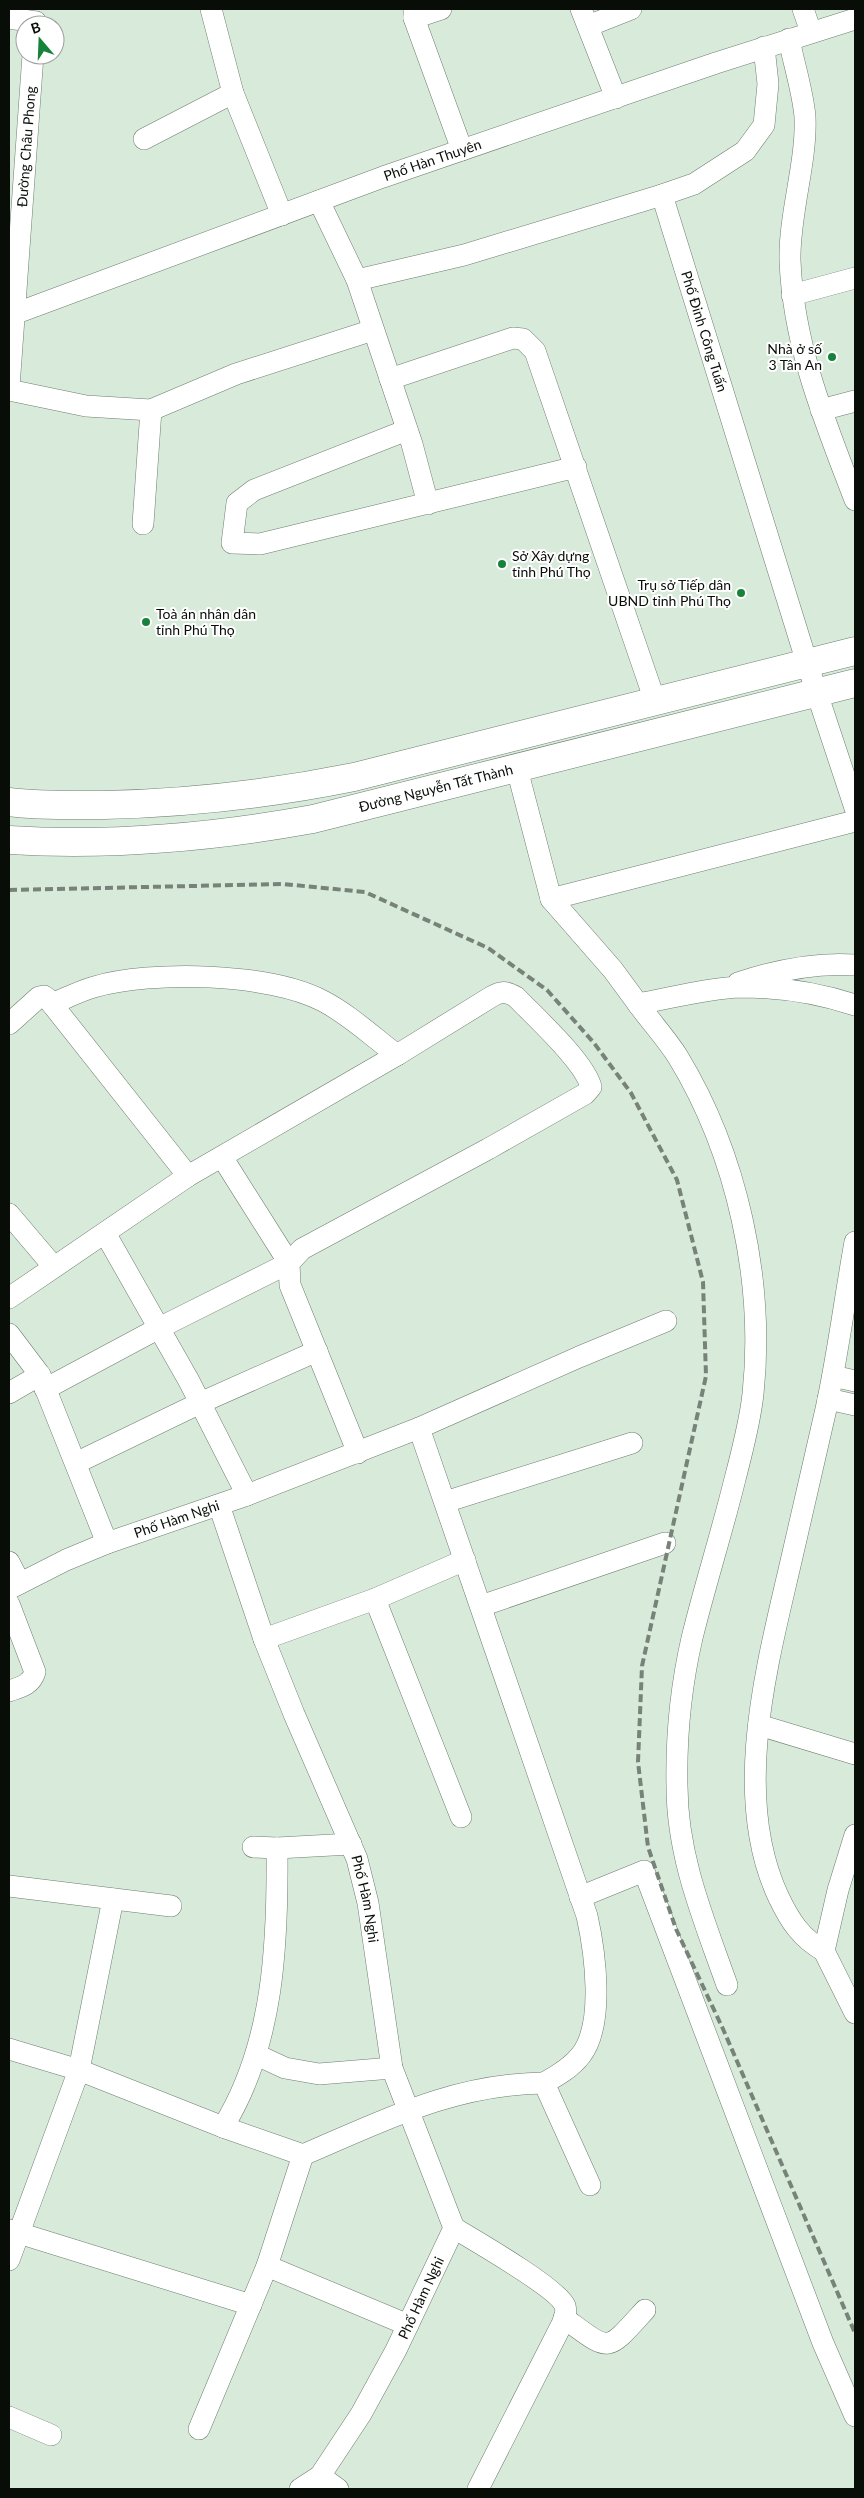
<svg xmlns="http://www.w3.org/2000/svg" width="864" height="2498" font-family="Lato,sans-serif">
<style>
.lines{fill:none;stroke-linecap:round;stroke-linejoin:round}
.minor-casing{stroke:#6d7e6f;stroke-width:22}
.major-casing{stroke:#6d7e6f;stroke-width:29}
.minor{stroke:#fff;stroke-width:21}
.major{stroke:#fff;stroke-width:28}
.rail{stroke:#778378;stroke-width:4;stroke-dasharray:8 4;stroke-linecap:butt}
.poi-dot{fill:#17833a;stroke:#fff;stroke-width:2}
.labels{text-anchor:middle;stroke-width:4;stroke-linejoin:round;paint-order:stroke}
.street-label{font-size:14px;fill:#080d08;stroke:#fff}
.poi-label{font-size:14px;fill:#080d08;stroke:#fff;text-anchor:end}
</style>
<rect width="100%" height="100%" fill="#d8eada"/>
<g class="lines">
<g class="minor-casing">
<g id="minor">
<path d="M 211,9 L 233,93 L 282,215"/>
<path d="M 414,9 L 414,18 L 462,150"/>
<path d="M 581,9 L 616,98"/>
<path d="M 803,9 L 811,32"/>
<path d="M 9,18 L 36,22"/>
<path d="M 414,18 L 441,9"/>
<path d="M 588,26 L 631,9"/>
<path d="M 789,39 C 794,65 803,92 805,117 C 807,162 789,214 790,260 C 793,345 825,422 855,500"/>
<path id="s1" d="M 764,47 L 768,84 L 764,125 L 745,151 L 694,184 L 662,195 L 807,663 L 855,808"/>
<path d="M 144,139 L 233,93"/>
<path d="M 319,201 L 357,280 L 412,444 L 428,504"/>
<path d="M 357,280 L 464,255 L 662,195"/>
<path d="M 792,295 L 855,278"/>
<path id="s2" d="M 14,314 L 383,177 L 716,63 L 855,19"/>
<path d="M 390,379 L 513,338 L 523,339 L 535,351 L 655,701"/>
<path id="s3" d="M 9,387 L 33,55"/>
<path d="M 9,390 L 86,406 L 151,410 L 236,374 L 373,330"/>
<path d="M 821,410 L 855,401"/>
<path d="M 407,430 L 254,490 L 237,503 L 232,543 L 260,544 L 576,467"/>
<path d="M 143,524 L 151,410"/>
<path d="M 517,769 L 551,899 L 613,970 L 638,1004 C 672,998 707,988 741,987 C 781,987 818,993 855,1005"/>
<path d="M 551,899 L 855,821"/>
<path d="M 738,983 C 777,970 815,962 855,965"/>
<path d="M 52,1004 C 66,998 80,991 94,987 C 152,970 270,973 323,1001 C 350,1015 374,1038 397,1055"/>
<path d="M 638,1004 C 651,1022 666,1038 678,1057 C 737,1154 765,1281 753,1394 C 750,1422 742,1452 735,1479 C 722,1532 705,1585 692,1638 C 681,1686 676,1738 677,1786 C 677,1857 704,1920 727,1985"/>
<path d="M 9,1024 L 39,997 L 44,996 L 48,999 L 188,1176"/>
<path d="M 9,1214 L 54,1267"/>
<path d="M 105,1233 L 189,1381 L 247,1495"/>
<path d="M 9,1298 L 188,1176 L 397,1055 L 491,997 C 501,991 506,991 516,997 C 535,1017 585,1062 591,1087 L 585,1094 L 488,1149 L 302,1249 L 289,1263 L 290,1285 L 358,1453"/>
<path d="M 9,1334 L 40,1375 L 9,1393"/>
<path d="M 40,1375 L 107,1543"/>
<path d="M 833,1376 L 855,1381"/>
<path d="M 45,1389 L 159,1328 L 289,1263 L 222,1157"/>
<path d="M 828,1399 L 855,1405"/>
<path d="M 419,1428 L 579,1357 L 666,1321"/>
<path d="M 76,1463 L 200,1403 L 317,1351"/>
<path d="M 445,1502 L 632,1443"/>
<path id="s4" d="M 219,1505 L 264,1639 L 294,1714 L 357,1859 L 368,1903 L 392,2068 L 454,2228 L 396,2350 L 361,2414 L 320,2476 L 300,2489"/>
<path d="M 9,1562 L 20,1583"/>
<path id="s5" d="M 9,1589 L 66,1560 L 107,1543 L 247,1495 L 419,1428 L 587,1916 C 595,1952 605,2024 581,2055 C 571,2068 557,2076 544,2083 L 590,2185"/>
<path d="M 375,1599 L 461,1817"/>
<path d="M 9,1604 L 35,1672 C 31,1685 21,1687 9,1691"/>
<path d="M 481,1606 L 665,1543"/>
<path d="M 264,1639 L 375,1599 L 465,1560"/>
<path d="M 759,1725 L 855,1754"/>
<path d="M 855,1835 L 838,1890 L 824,1951 L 855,2013"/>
<path d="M 253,1847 L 277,1848 L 351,1844"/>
<path d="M 9,1886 L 171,1906"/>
<path d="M 580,1897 L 644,1871 L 823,2343 L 855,2416"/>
<path d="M 113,1899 L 79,2070 L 223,2127 L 303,2155 C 385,2120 453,2084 544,2083"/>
<path d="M 824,1951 C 801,1938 790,1921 779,1898 C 730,1795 768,1662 792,1557 C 803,1508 815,1458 826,1409 C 838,1354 845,1297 855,1242"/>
<path d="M 9,2049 L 79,2070 L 9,2260"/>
<path d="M 257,2055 L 285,2068 L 319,2074 L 392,2068"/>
<path d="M 223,2127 C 274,2045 278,1943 277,1848"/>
<path d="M 454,2228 C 474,2240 559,2289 565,2306 C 567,2312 564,2319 562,2324 L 478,2489"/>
<path d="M 9,2230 L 251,2305"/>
<path d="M 267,2266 L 408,2325"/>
<path d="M 564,2318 C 611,2352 605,2354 645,2310"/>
<path d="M 9,2417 L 51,2435"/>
<path d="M 199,2429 L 267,2266 L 303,2155"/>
<path d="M 320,2476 L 338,2489"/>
</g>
</g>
<g class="major-casing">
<g id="major">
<path d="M 9,802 C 40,806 72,805 104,805 C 190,803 270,794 354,777 L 855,651"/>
<path id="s6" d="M 9,840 C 109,846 214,837 313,819 L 855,683"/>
</g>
</g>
<use href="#minor" class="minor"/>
<use href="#major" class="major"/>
<path class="rail" d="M 9,890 L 283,884 L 365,892 L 488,948 L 547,990 L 594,1043 L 631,1093 L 677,1180 L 703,1282 L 706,1376 L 642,1666 L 638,1762 L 648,1847 L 676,1929 L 723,2029 L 855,2333"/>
</g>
<g class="poi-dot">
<circle cx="832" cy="357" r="5"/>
<circle cx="502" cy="564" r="5"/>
<circle cx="741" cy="593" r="5"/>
<circle cx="146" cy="622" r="5"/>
</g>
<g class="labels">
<g class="street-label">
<text dy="5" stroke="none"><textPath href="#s3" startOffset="241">Đường Châu Phong</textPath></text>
<text dy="5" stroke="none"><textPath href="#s2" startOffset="446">Phố Hàn Thuyên</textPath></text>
<text dy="5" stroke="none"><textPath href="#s1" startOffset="348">Phố Đinh Công Tuấn</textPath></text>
<text dy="5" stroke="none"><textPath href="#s6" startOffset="432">Đường Nguyễn Tất Thành</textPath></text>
<text dy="5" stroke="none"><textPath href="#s5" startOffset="182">Phố Hàm Nghi</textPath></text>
<text dy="5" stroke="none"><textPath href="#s4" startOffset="421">Phố Hàm Nghi</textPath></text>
<text transform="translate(421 2298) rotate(-65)" y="5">Phố Hàm Nghi</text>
</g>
<g class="poi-label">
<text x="822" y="354">Nhà ở số<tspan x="822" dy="16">3 Tân An</tspan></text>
<text x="512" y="561" text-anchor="start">Sở Xây dựng<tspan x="512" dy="16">tỉnh Phú Thọ</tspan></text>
<text x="731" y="590">Trụ sở Tiếp dân<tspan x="731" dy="16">UBND tỉnh Phú Thọ</tspan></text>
<text x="156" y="619" text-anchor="start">Toà án nhân dân<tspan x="156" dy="16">tỉnh Phú Thọ</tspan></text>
</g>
</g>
<rect width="864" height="2498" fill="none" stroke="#080d08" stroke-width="20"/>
<g transform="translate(40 40) rotate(341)"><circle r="24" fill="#ffffff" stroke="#9c9e9c"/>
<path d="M0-4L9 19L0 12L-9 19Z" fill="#17833a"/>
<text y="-8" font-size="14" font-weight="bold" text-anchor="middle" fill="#080d08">B</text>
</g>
</svg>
